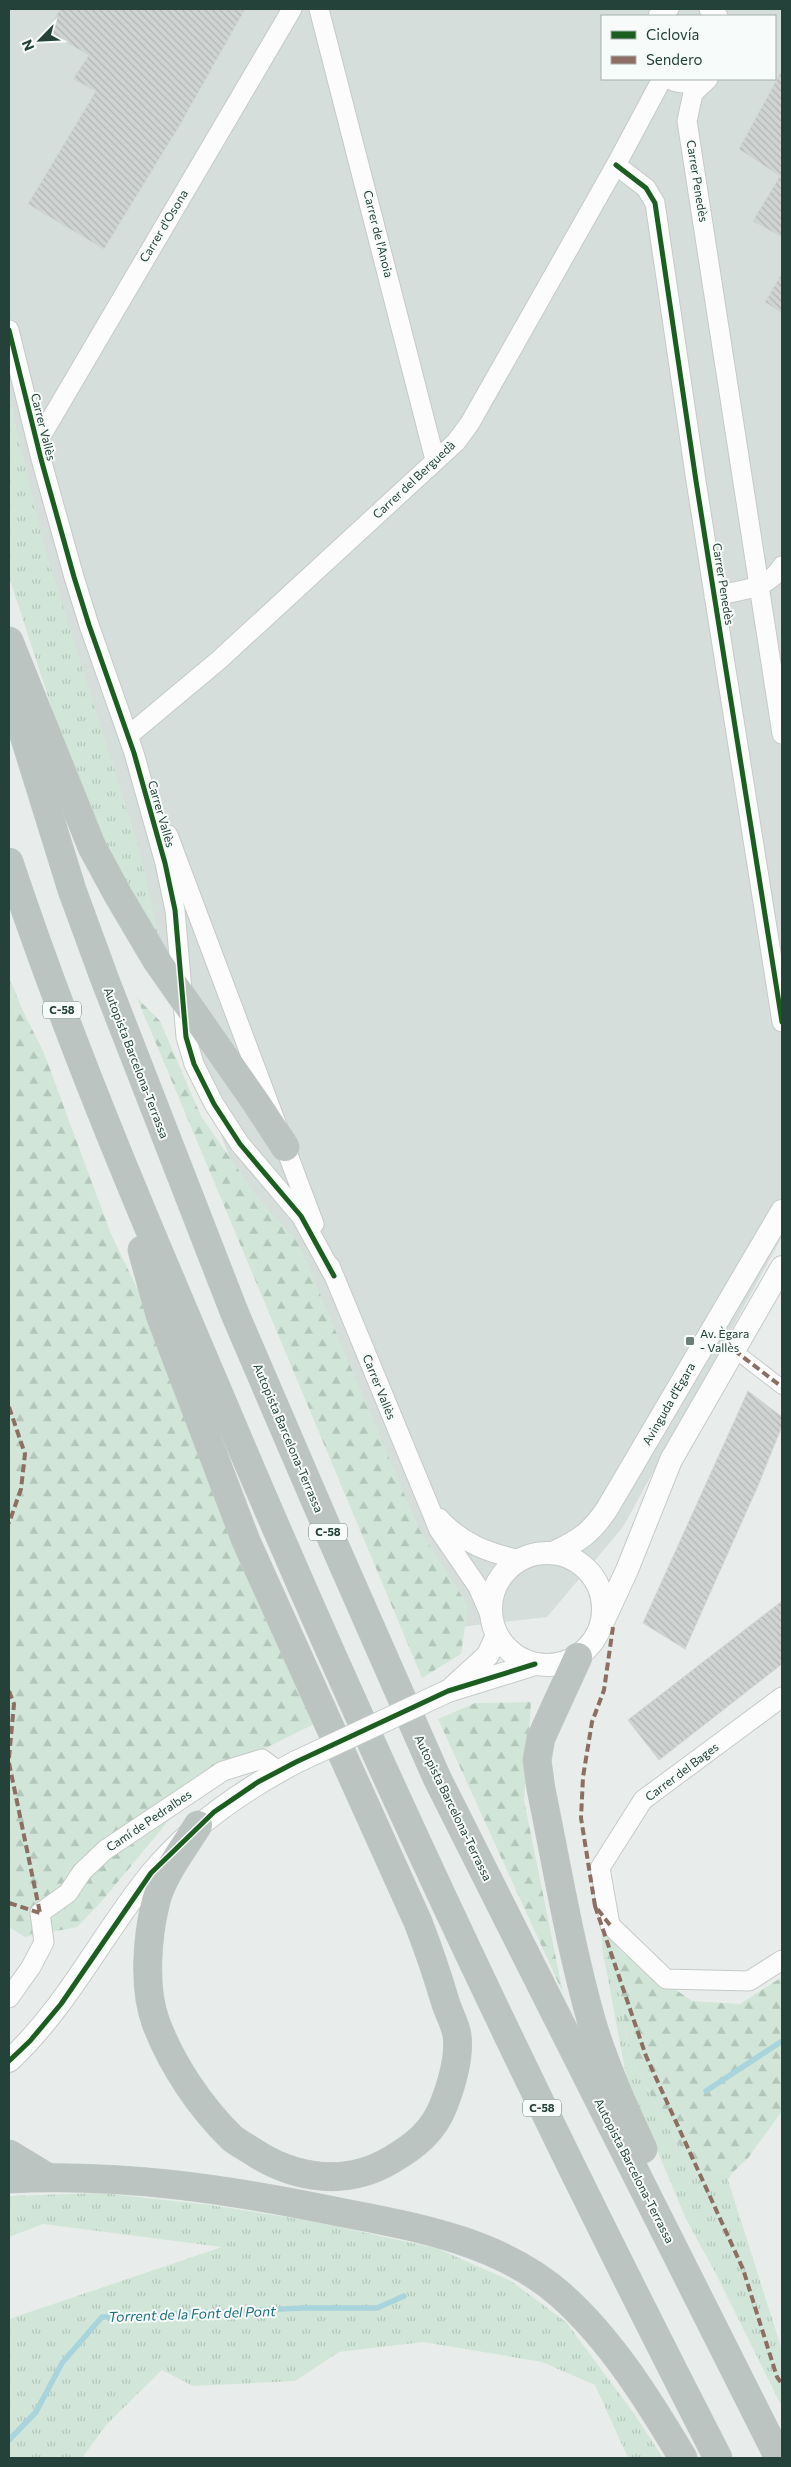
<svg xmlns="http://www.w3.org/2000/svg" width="791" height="2467" font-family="Commissioner,sans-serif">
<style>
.built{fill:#d6dedb;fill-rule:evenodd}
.grass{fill:url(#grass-tufts)}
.forest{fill:url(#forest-firs)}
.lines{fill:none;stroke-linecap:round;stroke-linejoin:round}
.stream{stroke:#a9d4db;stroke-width:5.5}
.building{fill:url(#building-back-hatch);stroke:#d1d6d4}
.pedestrian-casing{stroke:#c5cac8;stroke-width:16}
.minor-casing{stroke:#c5cac8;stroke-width:21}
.tertiary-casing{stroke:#c5cac8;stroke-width:24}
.motorway-casing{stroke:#c3ccc9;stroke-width:29}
.pedestrian{stroke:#fcfcfc;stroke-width:14}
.minor{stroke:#fcfcfc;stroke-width:19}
.tertiary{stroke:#fcfcfc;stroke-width:22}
.motorway{stroke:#bcc4c2;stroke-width:28}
.tertiary-bridge-casing{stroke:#c5cac8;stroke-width:24;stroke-linecap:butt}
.tertiary-bridge{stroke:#fcfcfc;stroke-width:22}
.quiet{stroke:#8d6e63;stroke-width:4;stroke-dasharray:8 4;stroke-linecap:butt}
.cycleway-casing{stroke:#f7fbf9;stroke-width:8}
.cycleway{stroke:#1b5e20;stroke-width:5}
.poi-dot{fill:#697e78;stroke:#f7fbf9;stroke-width:2}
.labels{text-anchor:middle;stroke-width:4;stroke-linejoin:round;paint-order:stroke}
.shield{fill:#f7fbf9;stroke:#637a73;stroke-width:1}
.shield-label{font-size:11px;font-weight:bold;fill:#24423a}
.street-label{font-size:12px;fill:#24423a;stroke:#f7fbf9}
.poi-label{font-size:12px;fill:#24423a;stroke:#f7fbf9;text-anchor:start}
.water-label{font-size:14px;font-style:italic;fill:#1c6f80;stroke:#f7fbf9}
</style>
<defs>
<pattern id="grass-tufts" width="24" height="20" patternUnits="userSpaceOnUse" patternTransform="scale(1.25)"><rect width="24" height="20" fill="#d1e6d8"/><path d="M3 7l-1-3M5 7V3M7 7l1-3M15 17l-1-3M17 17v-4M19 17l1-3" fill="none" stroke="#b3c6ba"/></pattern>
<pattern id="forest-firs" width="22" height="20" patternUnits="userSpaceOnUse" patternTransform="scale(1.25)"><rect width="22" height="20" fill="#d1e6d8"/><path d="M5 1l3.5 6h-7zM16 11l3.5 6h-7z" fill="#b3c6ba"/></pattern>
<pattern id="building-back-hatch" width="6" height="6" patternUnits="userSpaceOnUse" patternTransform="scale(1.25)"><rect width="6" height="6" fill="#cfd4d2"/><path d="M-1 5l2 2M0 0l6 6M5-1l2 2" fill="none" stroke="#b2b7b5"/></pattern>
</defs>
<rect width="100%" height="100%" fill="#e8edeb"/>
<path class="built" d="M 9,9 L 782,9 L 782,1237 L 623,1527 L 547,1617 L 459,1627 L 252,1217 L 74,744 L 9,523 ZM 602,16 L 775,16 L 775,79 L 602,79 Z"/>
<path class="grass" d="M 9,395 L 44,546 L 141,855 L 162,954 L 93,834 L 9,577 Z
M 602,1947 L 622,2001 L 629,2053 L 663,2119 L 696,2170 L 732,2173 L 728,2180 L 782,2350 L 782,2407 L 717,2276 L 685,2217 L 626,2075 Z
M 102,2193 L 210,2205 L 306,2220 L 436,2248 L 511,2281 L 566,2322 L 633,2412 L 663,2458 L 628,2458 L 595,2385 L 542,2362 L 423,2342 L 339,2352 L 295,2381 L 193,2386 L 162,2370 L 107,2424 L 82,2458 L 9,2458 L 9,2319 L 222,2247 L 43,2224 L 9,2237 L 9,2196 Z"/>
<path class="forest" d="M 9,977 L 23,1011 L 44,1053 L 111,1234 L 160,1336 L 330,1716 L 250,1756 L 175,1813 L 101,1902 L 77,1927 L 25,1937 L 9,1927 Z
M 137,998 L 160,1021 L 201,1116 L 257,1197 L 298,1242 L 419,1529 L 468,1606 L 461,1654 L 422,1678 Z
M 531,1702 L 524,1800 L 563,1993 L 438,1719 L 475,1703 Z
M 601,1918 L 620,1951 L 692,2001 L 740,2004 L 782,1977 L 782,2111 L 748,2158 L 732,2173 L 696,2170 L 663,2119 L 629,2053 L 622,2001 L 602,1947 Z"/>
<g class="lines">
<path class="stream" d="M 706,2091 L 782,2041
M 9,2440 L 36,2412 L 62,2363 L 102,2317 L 303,2308 L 377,2308 L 404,2296"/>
</g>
<path class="building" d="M 60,9 L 245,9 L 181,123 L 104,249 L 28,204 L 96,91 L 73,79 L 89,55 L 48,32 Z
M 782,70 L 782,237 L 753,221 L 780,176 L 739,149 Z
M 782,273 L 782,313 L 765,302 Z
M 748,1391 L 782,1417 L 782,1426 L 757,1488 L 685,1649 L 643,1623 Z
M 782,1601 L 782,1664 L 659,1760 L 628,1720 Z"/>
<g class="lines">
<g class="pedestrian-casing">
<path id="pedestrian" d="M 734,1350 L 782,1387"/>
</g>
<g class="minor-casing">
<path id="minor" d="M 319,9 L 435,460
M 709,9 L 718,16
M 658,16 L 669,9
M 669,79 C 682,86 694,83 708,79
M 708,79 L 693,93 L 687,121 L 782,734
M 616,165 L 646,188 L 655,203 L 696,481 L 782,1022
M 9,330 L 41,459 L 74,577 L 89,625 L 134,753 L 165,863 L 175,910 L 186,1037 L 194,1064 L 214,1104 L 240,1144 L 301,1216 L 334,1276
M 37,443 L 292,9
M 714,596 C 739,590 768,590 782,566
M 128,736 L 219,660 L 456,442 L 470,423 L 616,165 L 662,79
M 168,835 L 314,1224
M 330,1266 L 439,1530 L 478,1587 L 491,1617
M 439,1518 C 461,1543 489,1553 520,1560
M 782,1697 L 643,1800 L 600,1868 L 610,1925 L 666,1979 L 749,1981 L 782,1960
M 9,1998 L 31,1967 L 44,1942 L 40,1913 L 68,1893 L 82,1872 L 105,1850 L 223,1771 L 262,1759 L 278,1771"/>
</g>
<g class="tertiary-casing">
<path id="tertiary" d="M 553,1553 C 579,1541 591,1533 607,1509 L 782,1211
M491 1609a56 56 0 1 1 112 0a56 56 0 1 1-112 0Z
M 601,1626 L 627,1570 L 671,1460 L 782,1267
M 453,1687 L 488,1655 L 497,1635
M 448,1691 L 535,1664
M 9,2061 C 67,2007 101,1936 150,1875 C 190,1826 241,1791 296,1762"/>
</g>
<g class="motorway-casing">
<path id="motorway" d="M 9,641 L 92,847 L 118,895 L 157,961 L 255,1101 L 285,1147
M 9,687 L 72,890 L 105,980 L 235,1314 L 330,1535 L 437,1778 L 779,2458
M 9,862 C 70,1045 146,1223 222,1401 C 373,1760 540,2112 718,2458
M 142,1250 L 160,1315 L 246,1541 L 418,1922 C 428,1948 437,1974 445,2001 C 448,2012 455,2023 457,2035 C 460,2057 452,2083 444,2104 C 434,2131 415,2146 391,2160 C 346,2187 294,2179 252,2151 C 246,2147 238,2143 232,2138 C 200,2107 172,2065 156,2023 C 143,1988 147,1937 156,1901 C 163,1874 184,1848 198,1825
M 578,1657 L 541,1738 L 537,1760 L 541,1789 C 557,1867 570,1946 592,2023 C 605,2066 624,2108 643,2149
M 9,2154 L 47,2177
M 9,2179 C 119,2173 227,2189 334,2211 C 413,2226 501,2241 562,2296 C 612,2341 649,2401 683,2458"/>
</g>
<use href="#pedestrian" class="pedestrian"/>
<use href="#minor" class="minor"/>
<use href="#tertiary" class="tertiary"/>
<use href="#motorway" class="motorway"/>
<g class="tertiary-bridge-casing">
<path id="tertiary-bridge" d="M 296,1762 L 448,1691"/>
</g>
<use href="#tertiary-bridge" class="tertiary-bridge"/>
<path class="quiet" d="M 734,1350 L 782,1387
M 9,1407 L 25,1454 L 21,1489 L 9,1523
M 9,1691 L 14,1704 L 9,1758
M 9,1763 L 40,1913
M 9,1903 L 40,1913
M 595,1906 L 646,2056 L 743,2269 L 777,2377 L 782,2384
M 610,1925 L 595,1906 L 581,1818 L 583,1777 L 592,1722 L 604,1690 L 613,1627"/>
<g class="cycleway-casing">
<path id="cycleway" d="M 616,165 L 646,188 L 655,203 L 696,481 L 782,1022
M 9,330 L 41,459 L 74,577 L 89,625 L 134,753 L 165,863 L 175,910 L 186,1037 L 194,1064 L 214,1104 L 240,1144 L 301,1216 L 334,1276
M 9,2061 L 30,2041 L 61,2004 L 151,1873 L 214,1812 L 258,1782 L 296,1762 L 448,1691 L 535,1664"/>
</g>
<use href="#cycleway" class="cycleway"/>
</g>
<rect class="poi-dot" x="685" y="1336" width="10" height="10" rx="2.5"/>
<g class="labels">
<g class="shield">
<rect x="43" y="1001.5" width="38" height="17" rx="4"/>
<rect x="309" y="1523.5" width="38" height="17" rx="4"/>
<rect x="523" y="2099.5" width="38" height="17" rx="4"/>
</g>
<g class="shield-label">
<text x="62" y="1014">C-58</text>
<text x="328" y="1536">C-58</text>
<text x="542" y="2112">C-58</text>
</g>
<g class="street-label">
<text transform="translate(697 181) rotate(81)" y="4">Carrer Penedès</text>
<text transform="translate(164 226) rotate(-59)" y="4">Carrer d'Osona</text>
<text transform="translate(378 234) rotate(76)" y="4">Carrer de l'Anoia</text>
<text transform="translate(43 427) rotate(76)" y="4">Carrer Vallès</text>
<text transform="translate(414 480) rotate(-43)" y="4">Carrer del Berguedà</text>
<text transform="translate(723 584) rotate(81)" y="4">Carrer Penedès</text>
<text transform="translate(161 814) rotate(74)" y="4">Carrer Vallès</text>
<text transform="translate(136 1063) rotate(69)" y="4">Autopista Barcelona-Terrassa</text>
<text transform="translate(379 1387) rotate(68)" y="4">Carrer Vallès</text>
<text transform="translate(669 1404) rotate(-60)" y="4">Avinguda d'Egara</text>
<text transform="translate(288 1438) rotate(67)" y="4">Autopista Barcelona-Terrassa</text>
<text transform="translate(682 1772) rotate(-37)" y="4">Carrer del Bages</text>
<text transform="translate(453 1808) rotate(64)" y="4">Autopista Barcelona-Terrassa</text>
<text transform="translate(149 1821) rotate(-34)" y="4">Camí de Pedralbes</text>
<text transform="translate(634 2171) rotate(63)" y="4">Autopista Barcelona-Terrassa</text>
</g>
<g class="poi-label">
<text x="700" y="1338">Av. Ègara<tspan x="700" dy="14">- Vallès</tspan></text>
</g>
<g class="water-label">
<text transform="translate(192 2314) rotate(-2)" y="5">Torrent de la Font del Pont</text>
</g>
</g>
<rect width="791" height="2467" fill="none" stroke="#24423a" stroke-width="20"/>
<rect x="601" y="15" width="175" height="65" fill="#f7fbf9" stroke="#a3b1ad"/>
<rect x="611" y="31" width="25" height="8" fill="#1b5e20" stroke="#a3b1ad"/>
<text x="646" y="40" font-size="15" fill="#24423a">Ciclovía</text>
<rect x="611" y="56" width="25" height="8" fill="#8d6e63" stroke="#a3b1ad"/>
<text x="646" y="65" font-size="15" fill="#24423a">Sendero</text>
<g transform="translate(40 40) rotate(246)" stroke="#f7fbf9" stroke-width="4" paint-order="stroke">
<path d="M0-4L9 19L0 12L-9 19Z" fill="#24423a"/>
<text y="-8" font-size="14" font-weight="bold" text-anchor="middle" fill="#24423a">N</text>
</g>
</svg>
